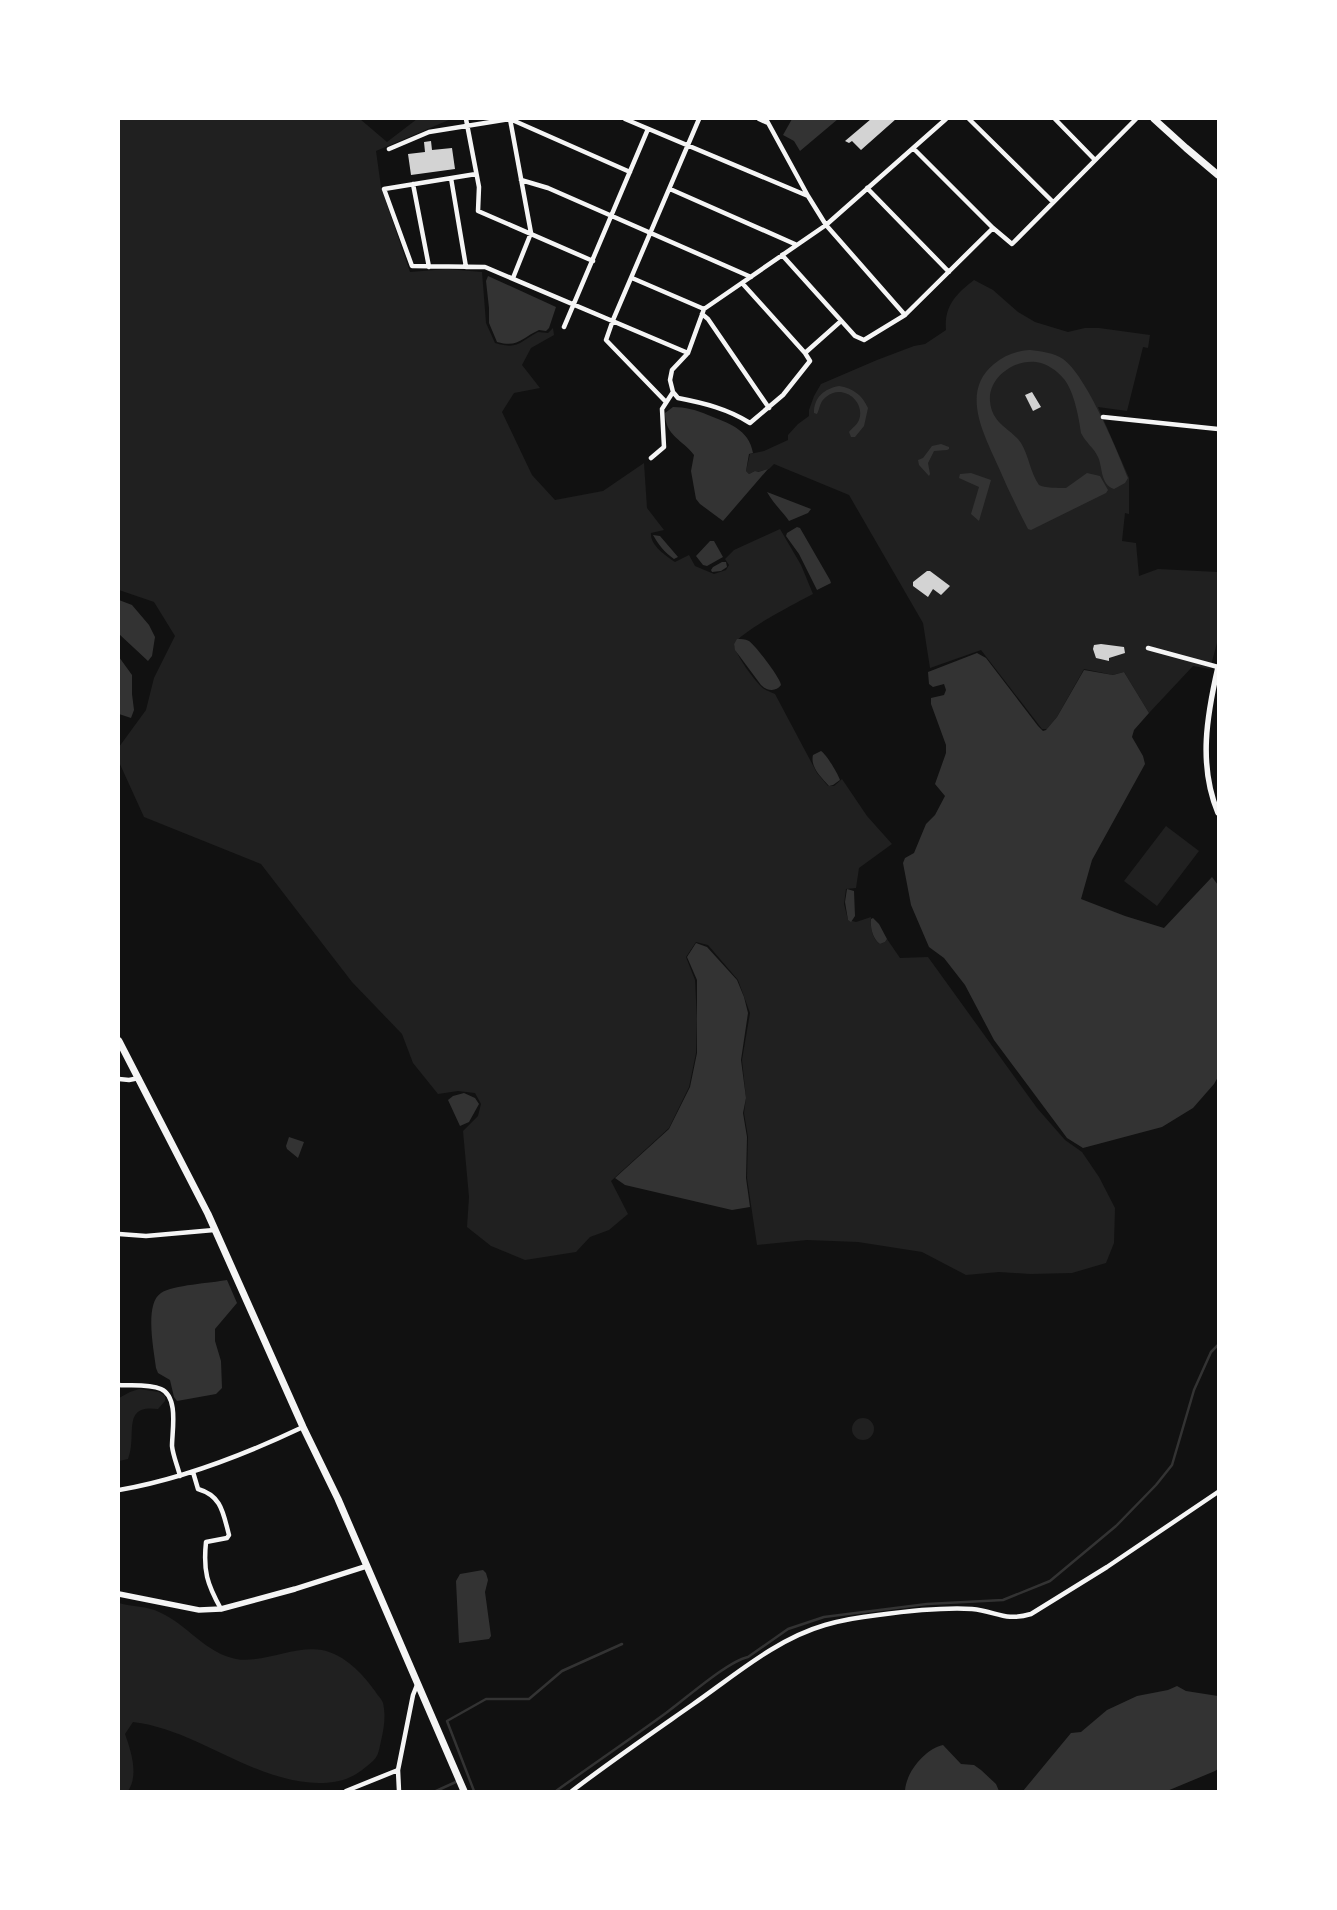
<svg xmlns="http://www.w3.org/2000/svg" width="1337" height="1910" font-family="'Playfair Display',serif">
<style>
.green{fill:#202020}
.water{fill:#333}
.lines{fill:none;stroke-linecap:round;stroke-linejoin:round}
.stream{stroke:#333;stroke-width:2.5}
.building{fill:#d3d3d3}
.minor{stroke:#f5f5f5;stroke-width:4.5}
.tertiary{stroke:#f5f5f5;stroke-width:5.5}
.primary{stroke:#f5f5f5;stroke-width:7}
</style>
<rect width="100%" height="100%" fill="#111"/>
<path class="green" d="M 119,119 L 360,119 L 387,142 L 417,119 L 451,119 L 376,151 L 381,187 L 410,272 L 447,269 L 482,272 L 486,323 L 495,343 C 519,350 519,342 538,332 L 548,333 L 553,328 L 554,335 L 531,348 L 522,365 L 540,388 L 514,393 L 502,412 L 532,475 L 555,500 L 603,491 L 644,463 L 647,508 L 664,530 L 651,533 C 650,545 665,555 675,562 L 689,555 L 695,566 L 714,574 L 726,570 L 729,565 L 725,559 L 734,550 L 780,529 L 801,565 L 813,594 C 796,603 743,630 734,644 C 735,654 755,682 764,689 C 767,691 771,692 775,694 L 817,773 L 828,786 L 834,786 L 842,779 L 867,816 L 892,844 L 859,868 L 856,888 L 846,889 L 844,904 L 848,920 L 856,922 L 871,917 C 870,926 872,939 880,944 L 885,942 L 887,939 L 900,958 L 928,957 L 1037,1108 L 1065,1140 L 1082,1152 L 1099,1177 L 1115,1208 L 1114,1243 L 1106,1263 L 1072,1273 L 1030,1274 L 999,1272 L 966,1275 L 922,1252 L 858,1242 L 807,1240 L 757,1245 L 747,1178 L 748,1137 L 744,1113 L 746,1098 L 742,1060 L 750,1013 L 738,980 L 708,945 L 696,942 L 686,957 L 695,980 L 697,1019 L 696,1053 L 689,1087 L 669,1128 L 611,1181 L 628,1214 L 609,1230 L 590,1237 L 576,1252 L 525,1260 L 491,1246 L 467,1227 L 469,1197 L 463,1131 L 478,1116 L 481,1104 L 475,1093 L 458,1091 L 438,1094 L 413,1063 L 402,1034 L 352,982 L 261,864 L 144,817 L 119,762 L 119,747 L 146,710 L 154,678 L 175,636 L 154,602 L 119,590 Z
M 974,280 L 993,290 L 1018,312 L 1035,322 L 1068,332 L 1085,328 L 1099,328 L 1150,335 L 1148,348 L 1143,347 L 1127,411 L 1098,407 L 1129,478 L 1129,514 L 1125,513 L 1122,541 L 1136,543 L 1139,576 L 1158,569 L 1218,572 L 1218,639 L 1210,669 L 1193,666 L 1149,713 L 1124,672 L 1113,675 L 1084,669 L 1057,717 L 1047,729 L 1042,729 L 981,650 L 930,668 L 923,623 L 849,495 L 774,464 L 769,469 L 757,472 L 755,471 L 749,474 L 746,471 L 750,454 L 764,451 L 788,440 L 788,435 L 798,424 L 809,416 L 809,410 L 814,396 L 821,384 L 877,360 L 914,346 L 925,344 L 946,330 C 944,306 956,294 974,280 Z
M 1166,826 L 1199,851 L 1157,906 L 1124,881 Z
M 139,1389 L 159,1392 L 165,1396 L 165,1401 L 158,1409 C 120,1404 138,1436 128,1459 L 119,1461 L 119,1398 L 130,1392 Z
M852 1429a11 11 0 1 1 22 0a11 11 0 1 1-22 0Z
M 119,1603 C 131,1607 148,1606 159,1612 C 187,1624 205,1653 236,1659 C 261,1664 295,1645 322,1650 C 345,1655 362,1673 375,1691 C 377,1695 382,1699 383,1703 C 386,1716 384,1728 381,1741 C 379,1749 379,1755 373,1761 C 355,1777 343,1783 319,1783 C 252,1782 199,1730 133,1722 L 125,1734 C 131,1751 139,1775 128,1791 L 119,1791 Z"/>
<path class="water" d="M 792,119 L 838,119 L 800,151 L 794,141 L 783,135 Z
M 488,276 L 556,307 L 549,328 L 546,331 L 539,330 C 521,338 519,348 497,342 L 489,323 L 489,308 L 486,281 Z
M 1030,350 C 1040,351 1055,353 1063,359 C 1086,375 1117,450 1128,478 L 1125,483 L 1114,489 C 1100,484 1103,468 1098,457 C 1094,448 1086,443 1081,433 C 1079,418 1074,391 1064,379 C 1057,371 1047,363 1036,362 C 1014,359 988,378 990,401 C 992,425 1011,428 1021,443 C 1029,456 1030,472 1039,485 C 1044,488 1059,488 1066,488 L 1087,473 L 1100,476 L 1108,490 L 1106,493 L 1031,530 L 1028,529 C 1017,508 1007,487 998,466 C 984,434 960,392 994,364 C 1005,355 1016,351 1030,350 Z
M 839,386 C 853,388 862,395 868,408 L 864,426 L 855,437 L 851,437 L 849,432 C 852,428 857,425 859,420 C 866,401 842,383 826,397 C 820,401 820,408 817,414 L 814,413 C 814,397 824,389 839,386 Z
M 673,407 C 685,407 697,410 708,415 C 728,423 749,429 753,453 L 749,454 L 746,471 L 749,474 L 755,471 L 758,472 L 768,469 L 723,521 L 700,504 L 696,499 L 691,471 L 694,455 C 683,440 665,436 665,413 Z
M 941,444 L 949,447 L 949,449 L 947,450 L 934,451 L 928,463 L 930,474 L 929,476 L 919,465 L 918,460 L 923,458 L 932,446 Z
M 971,473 L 991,480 L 979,521 L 971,514 L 979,487 L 959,478 L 960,474 Z
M 767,492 L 811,509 L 808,513 L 789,521 C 782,511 773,503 767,492 Z
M 797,527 L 800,528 L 830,580 L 831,583 L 817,590 L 799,554 L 786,536 L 787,533 Z
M 653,535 L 660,536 L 678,557 L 674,559 C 665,553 658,544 653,535 Z
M 710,541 L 714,541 L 723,557 L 707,566 L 703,565 L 696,556 Z
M 722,562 L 726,562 L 727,567 L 721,571 L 712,572 L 711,570 L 713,567 Z
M 119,600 L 132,605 L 149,625 L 155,637 L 152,656 L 148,661 L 119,634 Z
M 737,639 C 741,639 745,639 749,641 C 756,646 781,679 781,685 C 776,692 767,691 761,685 L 735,650 L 734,644 Z
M 977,653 L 986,658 L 1038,726 L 1043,731 L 1046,730 L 1057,717 L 1084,670 L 1113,675 L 1124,672 L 1149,713 L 1134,730 L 1132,737 L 1143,756 L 1145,764 L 1092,860 L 1081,899 L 1125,916 L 1164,928 L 1212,877 L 1218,885 L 1218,1077 L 1214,1084 L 1193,1108 L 1162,1127 L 1083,1148 L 1067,1138 L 994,1040 L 965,985 L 944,958 L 929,947 L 911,905 L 903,863 L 905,858 L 914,853 L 926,824 L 935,815 L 945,796 L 935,784 L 946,753 L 946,745 L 931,704 L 931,698 L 944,695 L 946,690 L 944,684 L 933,687 L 929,684 L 928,672 Z
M 119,657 L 132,675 L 132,694 L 134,710 L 131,718 L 119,714 Z
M 821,751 C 827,755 838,774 840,780 L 833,785 L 829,786 C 821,777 810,767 813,755 Z
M 847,889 L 854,891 L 855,916 L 851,922 L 848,920 L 845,902 Z
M 873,918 L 879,924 L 887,939 L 885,942 L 880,944 C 873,939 870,928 871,919 Z
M 696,943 L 707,947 L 737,980 L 744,997 L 748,1013 L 741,1060 L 746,1098 L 743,1113 L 747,1137 L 746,1178 L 750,1207 L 732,1210 L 625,1185 L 615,1178 L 669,1129 L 690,1087 L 697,1053 L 697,980 L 687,957 Z
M 464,1093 L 475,1098 L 479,1104 L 469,1122 L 460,1126 L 448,1100 L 453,1096 Z
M 289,1137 L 304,1142 L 298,1158 L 287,1149 L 286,1146 Z
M 227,1280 L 237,1303 L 215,1329 L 215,1341 L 221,1361 L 222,1388 L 216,1394 L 177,1401 L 174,1397 L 170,1380 L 158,1373 L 156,1368 C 154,1351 144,1304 161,1293 C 173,1285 211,1283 227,1280 Z
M 483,1570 L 486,1573 L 488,1580 L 485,1592 L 491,1636 L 489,1639 L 459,1643 L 456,1581 L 460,1574 Z
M 1177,1686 L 1186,1691 L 1218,1696 L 1218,1769 L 1215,1771 L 1167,1791 L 1023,1791 L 1071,1733 L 1081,1732 L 1107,1710 L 1137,1696 L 1168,1690 Z
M 943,1745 L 961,1764 L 974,1765 L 981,1770 L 996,1784 L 999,1791 L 905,1791 C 906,1772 925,1749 943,1745 Z"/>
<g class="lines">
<path class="stream" d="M 436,1791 L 458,1781
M 474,1791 L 447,1721 L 486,1699 L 529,1699 L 562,1671 L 622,1644
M 556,1791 C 592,1765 629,1740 666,1713 C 684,1700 728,1661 748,1657 L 788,1629 L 824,1617 L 927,1604 L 1003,1600 L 1050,1581 L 1116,1526 L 1156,1485 L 1172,1465 L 1194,1390 L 1211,1352 L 1218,1345"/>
</g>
<path class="building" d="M 871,119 L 896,119 L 861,150 L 852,141 L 849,143 L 845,141 Z
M 431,141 L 432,150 L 452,148 L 455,169 L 411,175 L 408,154 L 425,152 L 424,142 Z
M 1032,392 L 1041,407 L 1033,411 L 1025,395 Z
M 927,571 L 930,571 L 950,586 L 941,595 L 933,589 L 928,597 L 913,586 L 913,582 Z
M 1101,644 L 1124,647 L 1125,653 L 1109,658 L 1109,661 L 1096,658 L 1093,649 L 1094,645 Z"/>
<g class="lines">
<path class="minor" d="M 466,119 L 479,187 L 478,211 L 593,261
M 510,119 L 531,233 L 513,278
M 625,119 L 808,196
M 759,119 L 768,123
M 766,119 L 808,196 L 826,225 L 905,315 L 993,228
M 969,119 L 1053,202
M 1055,119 L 1095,160
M 913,148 L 993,228 L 1012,244 L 1136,119
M 389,149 L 429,132 L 510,119 L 630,172
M 476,174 L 384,189 L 412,266 L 485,267 L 688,353
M 451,178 L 466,267
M 521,180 L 548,188 L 751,277
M 413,184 L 429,267
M 867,188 L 949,272
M 670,189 L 797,245
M 782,255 L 855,336 L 864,340 L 905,315
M 632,278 L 704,309
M 742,283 L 805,353
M 702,314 L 708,319 L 769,408
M 841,321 L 805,353 L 810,361 L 783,395 L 750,423 C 728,409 704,403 678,398 L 673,392 L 670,380 L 672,370 L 688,353 L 704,309 L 826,225 L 946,119
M 564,327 L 648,129
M 666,402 L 606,340 L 613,320 L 699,119
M 1103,417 L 1218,429
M 651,458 L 664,447 L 662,409 L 673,392
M 1148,648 L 1218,667
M 119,1079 L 129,1080 L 139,1078
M 119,1234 L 146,1236 L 214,1230
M 119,1385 C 132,1386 149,1384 161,1389 C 179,1397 172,1431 172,1446 C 173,1456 178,1467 180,1476
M 193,1472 L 198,1489 C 222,1496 223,1513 229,1535 L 227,1538 L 206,1542 C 203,1571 207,1584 221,1609
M 119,1490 C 183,1479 244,1455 303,1427
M 346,1791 L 398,1770
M 399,1791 L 398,1770 L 413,1695 L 417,1685
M 572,1791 C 611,1761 652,1733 692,1705 C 734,1676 776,1639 825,1625 C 842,1620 860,1617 878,1615 C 908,1611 941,1607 972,1609 C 996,1611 1005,1622 1031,1614 L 1107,1567 L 1218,1492"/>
<path class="tertiary" d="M 1218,667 C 1207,715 1198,765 1218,813
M 119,1594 L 199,1610 L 221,1609 L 295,1589 L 367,1566"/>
<path class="primary" d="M 1154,119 L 1186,148 L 1218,175
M 119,1041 L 208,1214 L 303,1427 L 338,1499 L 464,1791"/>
</g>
<rect width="1337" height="1910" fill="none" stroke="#ffffff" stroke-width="240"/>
</svg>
